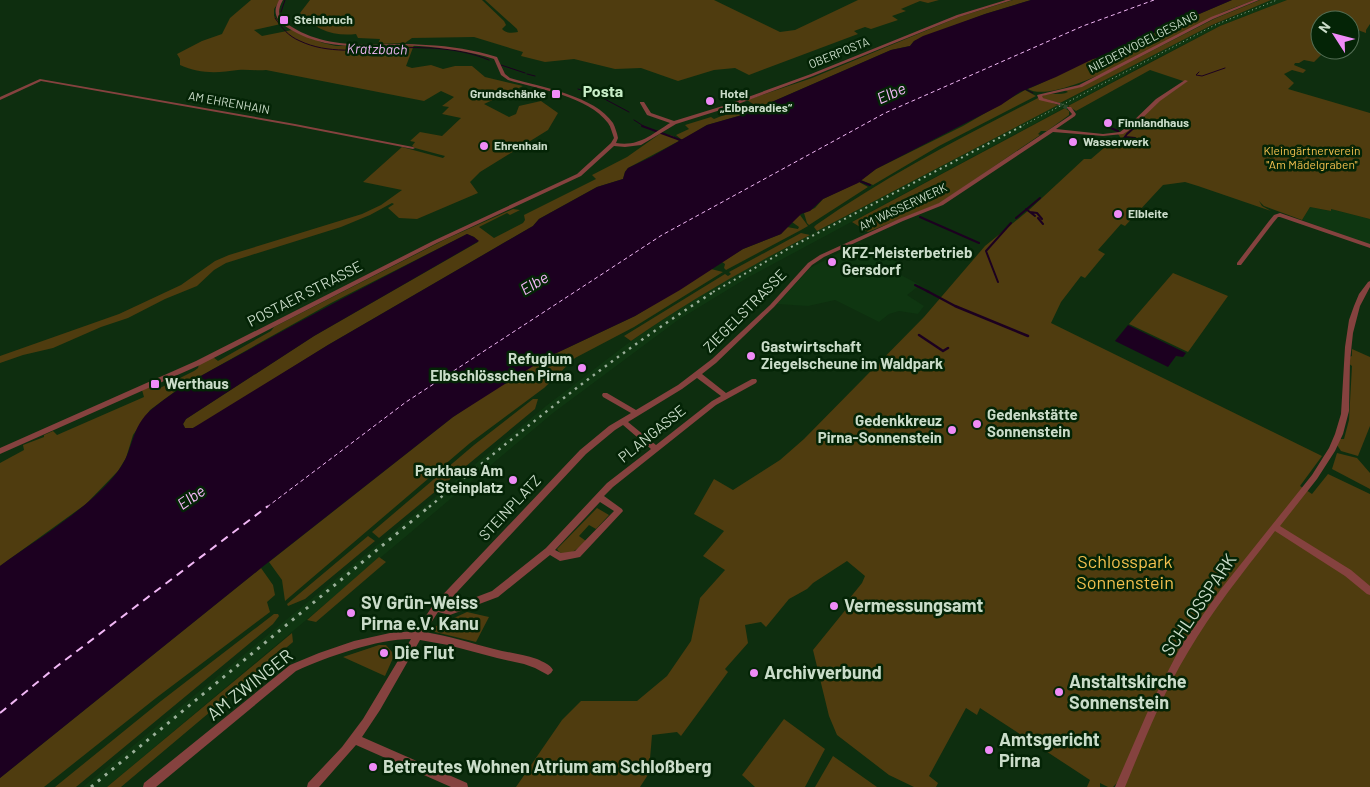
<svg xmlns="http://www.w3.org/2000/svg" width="1370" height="787" font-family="Barlow,sans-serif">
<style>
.built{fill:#0f3611}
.green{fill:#4f3c0f}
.water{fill:#1c0020}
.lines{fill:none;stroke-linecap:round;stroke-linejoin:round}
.stream-far2{stroke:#1c0020;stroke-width:1}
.stream-far1{stroke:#1c0020;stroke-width:2}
.stream{stroke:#1c0020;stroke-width:2.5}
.ferry-far1{stroke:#f1b7f5;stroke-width:1;stroke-dasharray:4 3;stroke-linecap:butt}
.ferry{stroke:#f1b7f5;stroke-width:2;stroke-dasharray:8 6;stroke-linecap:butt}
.minor-tunnel{stroke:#2a482b;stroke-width:4;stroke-dasharray:4 2;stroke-linecap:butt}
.minor{fill:#85423f;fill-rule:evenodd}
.rail-far3{stroke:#9aaf99;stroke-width:1;stroke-dasharray:1 3;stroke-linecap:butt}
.rail-far2{stroke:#9aaf99;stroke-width:2;stroke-dasharray:2 4;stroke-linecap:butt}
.rail-far1{stroke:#9aaf99;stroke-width:2.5;stroke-dasharray:2.5 5;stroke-linecap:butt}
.rail{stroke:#9aaf99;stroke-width:3;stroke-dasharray:3 6;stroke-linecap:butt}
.poi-dot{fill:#ef8bf7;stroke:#042406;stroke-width:2}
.labels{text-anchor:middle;stroke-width:5;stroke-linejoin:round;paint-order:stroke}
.far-poi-label{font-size:12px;font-weight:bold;fill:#cadcc9;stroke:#042406;text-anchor:start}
.far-street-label{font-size:12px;fill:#cadcc9;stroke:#042406}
.far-park-label{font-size:12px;fill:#f3c04f;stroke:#042406}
.far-water-label{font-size:14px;font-style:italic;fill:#f1b7f5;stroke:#042406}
.poi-label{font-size:15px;font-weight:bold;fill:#cadcc9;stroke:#042406;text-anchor:start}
.street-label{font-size:15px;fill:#cadcc9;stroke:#042406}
.far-district-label{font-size:16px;font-weight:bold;fill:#c8eec7;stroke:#042406}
.water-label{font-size:16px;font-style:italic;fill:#f1b7f5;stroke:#042406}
.near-park-label{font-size:18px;fill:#f3c04f;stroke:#042406}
.near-poi-label{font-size:18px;font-weight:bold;fill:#cadcc9;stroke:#042406;text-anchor:start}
.near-street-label{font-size:18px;fill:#cadcc9;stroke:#042406}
</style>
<rect width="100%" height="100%" fill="#0e2e0f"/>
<path class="built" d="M 1271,0 L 1287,0 L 1220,26 L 1142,66 L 747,278 L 678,320 L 553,413 L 107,787 L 83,787 L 546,406 L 631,341 L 684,305 L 737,273 L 1189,36 Z
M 1310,207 L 1330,211 L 1331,209 L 1370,219 L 1370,245 L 1302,220 Z
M 859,242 L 905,266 L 897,273 L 920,285 L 907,295 L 924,306 L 918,314 L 899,311 L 889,314 L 879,322 L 835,300 L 808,306 L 777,304 L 810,268 Z"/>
<path class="green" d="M 251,0 L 280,0 L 274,9 L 274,16 L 281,24 L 254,30 L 262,36 L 292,30 L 323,43 L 336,46 L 414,45 L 406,66 L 412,68 L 431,65 L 443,69 L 455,66 L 472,66 L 485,77 L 523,86 L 484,104 L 509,117 L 516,114 L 519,106 L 541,101 L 558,113 L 548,130 L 480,172 L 470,182 L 478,193 L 417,219 L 399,218 L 388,208 L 394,204 L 392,203 L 370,215 L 341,227 L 226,263 L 214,270 L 197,286 L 165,299 L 128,318 L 101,327 L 53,348 L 23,355 L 0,363 L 0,356 L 119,314 L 181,285 L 215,261 L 229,255 L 362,214 L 381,205 L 402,190 L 363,182 L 402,147 L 443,158 L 445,156 L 415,148 L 412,146 L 415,142 L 410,141 L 420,132 L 442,136 L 461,118 L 442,114 L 449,107 L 442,106 L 454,97 L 441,91 L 424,101 L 266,70 C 257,71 247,69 238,70 C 218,73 199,74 180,65 L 180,59 L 177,54 L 202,41 L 222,34 L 230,18 Z
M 310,0 L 482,0 L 504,21 L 506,25 L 502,29 C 507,34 512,33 518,32 L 517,29 L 485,0 L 714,0 L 780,32 L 795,30 L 858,0 L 939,0 L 928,3 L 920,1 L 901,9 L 906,11 L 892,16 L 898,20 L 871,29 L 865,27 L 854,31 L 858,34 L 749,75 L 735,68 L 714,70 L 678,81 L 641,68 L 615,69 L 574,59 L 545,62 L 521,56 L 523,52 L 474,37 L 412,38 L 405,43 L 378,44 L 380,39 L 358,38 L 356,34 C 334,37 314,29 300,13 Z
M 1013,0 L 1031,0 L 985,14 L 914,41 L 910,46 L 891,50 L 742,115 L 707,125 L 682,140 L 676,135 L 689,129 L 685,125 L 711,117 L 714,119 L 724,115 L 738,114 L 753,104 L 747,100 L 812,78 L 959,17 Z
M 1232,0 L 1254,0 C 1239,6 1223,11 1209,19 C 1176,35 1058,107 1028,89 C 1050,80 1071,67 1093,59 C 1107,54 1126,53 1136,41 Z
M 1260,0 L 1271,0 L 1212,25 L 1060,103 L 1042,98 L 1042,96 C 1051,92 1060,96 1068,92 L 1065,90 L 1081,87 L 1214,19 Z
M 1287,0 L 1370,0 L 1370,24 L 1366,30 L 1366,33 L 1355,29 L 1350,31 L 1350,20 L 1320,20 L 1320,50 L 1326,50 L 1314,62 L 1304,60 L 1299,63 L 1295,63 L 1294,65 L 1306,70 L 1303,73 L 1292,70 L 1284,74 L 1294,83 L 1288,89 L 1370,113 L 1370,219 L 1331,209 L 1331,211 L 1310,207 L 1302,220 L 1264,206 L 1259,201 L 1262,206 L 1271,211 L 1198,186 L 1185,182 L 1163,185 L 1125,226 L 1121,224 L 1098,250 L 1105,254 L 1085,278 L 1081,276 L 1061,302 L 1051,323 L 1322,456 L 1300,486 L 1312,494 L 1328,474 L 1370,494 L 1370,787 L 1123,787 L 1117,783 L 1113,787 L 1108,787 L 1100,783 L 1100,787 L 1087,787 L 1090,780 L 980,708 L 977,715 L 966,708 L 929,776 L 938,783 L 936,787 L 914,787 L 889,775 L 837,735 L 829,716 L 813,650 L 847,608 L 845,604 L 862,583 L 865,576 L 847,561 L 813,583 L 807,589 L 789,599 L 766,627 L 761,622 L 745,625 L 748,643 L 725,669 L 728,672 L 681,736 L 677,732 L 652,735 L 650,759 L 655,764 L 640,787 L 516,787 L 562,720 L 581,701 L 637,701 L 667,676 L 691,641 L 700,598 L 725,570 L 703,556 L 724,531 L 694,514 L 714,479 L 733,490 L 780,460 L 804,439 L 924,317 L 985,246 L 1029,210 L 1084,159 L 1091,159 L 1105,147 L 1113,149 L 1122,140 L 1118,134 L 1159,101 L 1186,82 L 1150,70 L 1076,111 L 1068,106 L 1220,26 Z
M 1025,90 L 1036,96 L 939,146 L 873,185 L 861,180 L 876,169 L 963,126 Z
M 1038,98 L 1058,105 L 817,231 L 814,227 L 816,225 C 886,176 962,137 1038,98 Z
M 1065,108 L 1069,111 L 1069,115 L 1047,131 L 1041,131 L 1038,134 L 1040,135 L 940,203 L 868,232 L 852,222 Z
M 661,133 L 673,136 L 679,141 L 628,168 L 625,172 L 623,179 L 597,187 L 539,219 L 533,226 L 328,345 L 202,424 L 193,428 L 185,428 L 183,424 L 186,419 L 314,336 L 478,242 L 474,237 L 467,234 L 331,303 L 181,387 L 150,410 L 133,435 L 126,458 L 118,471 L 86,504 L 0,566 L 0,463 L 24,450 L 23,445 L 44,437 L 44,435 L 53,431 L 57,435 L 144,397 L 142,390 L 157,383 L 160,388 L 194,371 L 198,368 L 199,364 L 213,357 L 218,361 L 271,331 L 274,327 L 444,240 L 513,209 L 520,210 L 510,215 L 507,213 L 479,227 L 494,238 L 523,223 L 525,220 L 524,215 L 596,179 L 592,175 L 627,157 Z
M 859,182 L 868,187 L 809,225 L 807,223 L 804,213 L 815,208 L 823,199 Z
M 800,215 L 808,226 L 801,230 L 726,270 L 724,268 L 725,264 L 722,262 L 743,249 L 781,234 L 787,227 L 798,229 L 799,227 L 792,222 Z
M 801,233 L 810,235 C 748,267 688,301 631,341 L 624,336 L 725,274 L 728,276 L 731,274 L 729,272 Z
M 711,269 L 723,272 L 634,327 L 575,358 L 544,388 L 470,443 L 285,601 L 282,580 L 269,562 L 453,417 L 502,384 L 546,358 L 635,316 Z
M 1173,273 L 1228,296 L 1188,352 L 1129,324 Z
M 1352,349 L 1370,357 L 1370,426 L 1358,456 L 1341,451 L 1337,445 L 1340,439 L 1344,439 L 1349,420 L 1352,366 L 1348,363 L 1349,357 L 1352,356 Z
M 533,399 L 538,399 L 535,409 L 379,538 L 372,532 L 474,445 Z
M 1337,453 L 1357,458 L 1370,473 L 1370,489 L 1332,469 Z
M 597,508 L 609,515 L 596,529 L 589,525 L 579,536 L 586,541 C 578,548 565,562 557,549 Z
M 368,536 L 375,541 L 305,599 L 288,606 L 287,604 Z
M 379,557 L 386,562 L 316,622 L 307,620 Z
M 261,568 L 273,585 L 275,595 L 267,602 L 270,612 L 156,698 L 44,787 L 0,787 L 0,778 Z
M 467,612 L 489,617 L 476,642 L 431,631 L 434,627 Z
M 274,614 L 278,614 L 279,616 L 273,624 L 76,787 L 55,787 L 161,701 Z
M 292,633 L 293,642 L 121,787 L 107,787 Z
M 379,645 L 386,645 L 392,652 L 393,658 L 385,676 L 343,657 Z
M 784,719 L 825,749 L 805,787 L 755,787 L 742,775 Z
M 833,756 L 877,787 L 815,787 Z"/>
<path class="water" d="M 1031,0 L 1232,0 L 1136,41 L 1133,45 L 1111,55 L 1093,59 L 1056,77 L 1020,92 L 1001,105 L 876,169 L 858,183 L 823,199 L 810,211 L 801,214 L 781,234 L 743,249 L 680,290 L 635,316 L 546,358 L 453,417 L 261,568 L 0,778 L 0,566 C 37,539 90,508 118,471 C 134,451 130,427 152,409 C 182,384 218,367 252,348 C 323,308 395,271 467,234 L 474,237 L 479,241 L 314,336 L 186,419 L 183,424 L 185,428 L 193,428 L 328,345 L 533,226 L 539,219 L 597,187 L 623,179 L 625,172 L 628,168 L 651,157 L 707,125 L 742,115 L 891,50 L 910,46 L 914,41 L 923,36 L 985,14 Z
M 1128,325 L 1186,353 L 1183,357 L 1176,356 L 1168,367 L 1115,341 Z"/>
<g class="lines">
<path class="stream-far2" d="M 281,12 L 285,0
M 275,18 C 282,28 288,36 300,41 C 327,54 361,50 391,48 C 424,47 458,47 489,60
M 501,65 L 525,73
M 1199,72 L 1196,75 L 1202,76 L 1225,68
M 527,74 L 535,76
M 578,89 L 599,96 L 629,112
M 1025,89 L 1033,93
M 634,120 L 645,127
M 1103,125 L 1109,127
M 1135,127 L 1140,123"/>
<path class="stream-far1" d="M 642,126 L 683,141
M 1106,126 L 1118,131
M 1127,134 L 1136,126
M 1127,134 L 1124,138 L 1128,143
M 1125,137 L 1135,138
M 857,180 L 870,185
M 1026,209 L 1035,216
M 1030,212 L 1037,213 L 1042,219
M 920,217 L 979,243
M 1016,218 L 1040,198
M 1038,218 L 1043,224
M 998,282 L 986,251 L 1011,223
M 915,285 L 929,292"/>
<path class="stream" d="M 927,291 L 955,306 L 1028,336
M 919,335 L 943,351 L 948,348"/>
<path class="ferry-far1" d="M 267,507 L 406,402 L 662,235 L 885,113 L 1083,26 L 1154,0"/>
<path class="ferry" d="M 0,713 L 56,667 L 268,506"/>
<path class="minor-tunnel" d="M 1058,104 L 1069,108"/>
<path class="minor" d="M 279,0 L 283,0 C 275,14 280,20 292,27 C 334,53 381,41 426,45 C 451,46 474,50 497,57 L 505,74 L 510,78 C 541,87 595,96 613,123 C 615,127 617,133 618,138 L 616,143 C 639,147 652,134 670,123 L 647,115 L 640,103 L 640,102 L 644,102 L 651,113 L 674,121 L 726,105 L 811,74 L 957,15 L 1006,0 L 1012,0 L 959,17 L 813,76 L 730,107 L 676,124 L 641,145 L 625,147 L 614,146 L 581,176 L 437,243 L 200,365 L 0,454 L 0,448 L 196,361 L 433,241 L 577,174 L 611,143 L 614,138 C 612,133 611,127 608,123 C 588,96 538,89 508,80 L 501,75 L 494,59 C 470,51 444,48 419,46 C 371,43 332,55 288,28 C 276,20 272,13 279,0 Z
M 1254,0 L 1259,0 L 1213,19 L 1082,87 L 1042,96 L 1043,98 L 1060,103 L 1060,105 L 1039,100 L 1037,95 L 1079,85 L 1211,17 Z
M 40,79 L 295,124 L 413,147 L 415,148 L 413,149 L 295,126 L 41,81 L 0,100 L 0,97 Z
M 1185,80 L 1188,81 L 1160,101 L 1131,129 L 1123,134 L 1103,136 L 1053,132 L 943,205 L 903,221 L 824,257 L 812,265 L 774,307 L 716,363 L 702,374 L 726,393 L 752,379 L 756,379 L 757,381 L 756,383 L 716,405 L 613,487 L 604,496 L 622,509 L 623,511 L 580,557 L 560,561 L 550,555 L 498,597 L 450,615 L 438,612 L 425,632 C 449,636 471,643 494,649 C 509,653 523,654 537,659 C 543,662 550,664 553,670 L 551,673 L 548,675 L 535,668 L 524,664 L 497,658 L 448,645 L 420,640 L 380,710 L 362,737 L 467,783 L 468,787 L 451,787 L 356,745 L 319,787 L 307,787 L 308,783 L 342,747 L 363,719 L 411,639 C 377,639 327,657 296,671 L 156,787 L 143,787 L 144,783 L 290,665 L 319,653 L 354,641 L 390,633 L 416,631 L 433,605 L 580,450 L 609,426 L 631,413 L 603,397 L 602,395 L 603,393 L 607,393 L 636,410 L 678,385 L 712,359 L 770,305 L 808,263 L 820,255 L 899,219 L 939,203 L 1071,115 L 1072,114 L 1067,108 L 1067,107 L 1071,107 L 1076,114 L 1075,116 L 1056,129 L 1103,134 L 1120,132 L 1127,127 L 1156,99 ZM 697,378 L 721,396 L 712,401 L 656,445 L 628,422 L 682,389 ZM 623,425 L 651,449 L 607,483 L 546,548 L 492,591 L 450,607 L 444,606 L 586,454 L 615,430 ZM 600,502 L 614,511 L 575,551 L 561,553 L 555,550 Z
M 1280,213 L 1370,244 L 1370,248 L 1280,217 L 1278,217 L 1273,223 L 1241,265 L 1237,265 L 1237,263 L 1269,221 L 1274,215 Z
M 1370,281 L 1370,287 L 1360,306 L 1353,333 L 1350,361 L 1349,411 L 1343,434 L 1335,451 L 1317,479 L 1280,526 L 1351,570 L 1370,586 L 1370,595 L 1367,594 L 1345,576 L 1275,531 C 1245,570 1213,609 1188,652 C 1162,695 1144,741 1125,787 L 1115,787 L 1151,704 L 1181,646 L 1221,589 L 1312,475 L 1329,448 L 1335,434 L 1341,414 L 1345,347 L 1349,320 L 1354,306 L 1359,294 L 1368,282 Z"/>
<path class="rail-far3" d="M 1020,127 L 1215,25 L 1277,0"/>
<path class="rail-far2" d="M 713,292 L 793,246 L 1022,126"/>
<path class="rail-far1" d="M 429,507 C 521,431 613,355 715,291"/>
<path class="rail" d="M 91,787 L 430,506"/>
</g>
<g class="poi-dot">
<rect x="279" y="15" width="10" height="10" rx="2.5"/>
<rect x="551" y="89" width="10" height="10" rx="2.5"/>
<circle cx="710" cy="101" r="5"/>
<circle cx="1108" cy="123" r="5"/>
<circle cx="1073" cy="142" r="5"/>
<circle cx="484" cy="146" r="5"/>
<circle cx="1118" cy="214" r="5"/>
<circle cx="832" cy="262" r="5"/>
<circle cx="751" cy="356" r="5"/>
<circle cx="582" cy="368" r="5"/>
<rect x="150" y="379" width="10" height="10" rx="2.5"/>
<circle cx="977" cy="424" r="5"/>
<circle cx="952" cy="430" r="5"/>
<circle cx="513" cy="480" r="5"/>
<circle cx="834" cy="606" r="5"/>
<circle cx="351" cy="613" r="5"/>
<circle cx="384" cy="653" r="5"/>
<circle cx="754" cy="673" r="5"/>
<circle cx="1059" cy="692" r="5"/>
<circle cx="989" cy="750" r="5"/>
<circle cx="373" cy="767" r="5"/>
</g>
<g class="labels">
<g class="far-poi-label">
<text x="294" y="24">Steinbruch</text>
<text x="546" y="98" text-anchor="end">Grundschänke</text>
<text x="720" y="98">Hotel<tspan x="720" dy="14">„Elbparadies“</tspan></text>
<text x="1118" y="127">Finnlandhaus</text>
<text x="1083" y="146">Wasserwerk</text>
<text x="494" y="150">Ehrenhain</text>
<text x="1128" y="218">Elbleite</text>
</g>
<g class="far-street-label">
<text transform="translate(1143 42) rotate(-27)" y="4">NIEDERVOGELGESANG</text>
<text transform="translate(839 53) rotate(-22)" y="4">OBERPOSTA</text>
<text transform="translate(229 103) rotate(10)" y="4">AM EHRENHAIN</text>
<text transform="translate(903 207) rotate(-25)" y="4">AM WASSERWERK</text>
</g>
<g class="far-park-label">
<text x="1312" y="155">Kleingärtnerverein<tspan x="1312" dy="14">"Am Mädelgraben"</tspan></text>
</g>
<g class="far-water-label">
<text transform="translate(377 49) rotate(1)" y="5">Kratzbach</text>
</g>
<g class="poi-label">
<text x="842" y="258">KFZ-Meisterbetrieb<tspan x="842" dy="17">Gersdorf</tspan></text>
<text x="761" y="352">Gastwirtschaft<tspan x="761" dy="17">Ziegelscheune im Waldpark</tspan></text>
<text x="572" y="364" text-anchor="end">Refugium<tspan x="572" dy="17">Elbschlösschen Pirna</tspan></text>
<text x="165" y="389">Werthaus</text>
<text x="987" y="420">Gedenkstätte<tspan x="987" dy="17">Sonnenstein</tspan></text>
<text x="942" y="426" text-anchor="end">Gedenkkreuz<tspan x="942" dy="17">Pirna-Sonnenstein</tspan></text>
<text x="503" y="476" text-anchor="end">Parkhaus Am<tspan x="503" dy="17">Steinplatz</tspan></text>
</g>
<g class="street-label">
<text transform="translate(305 294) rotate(-27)" y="5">POSTAER STRASSE</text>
<text transform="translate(745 311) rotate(-45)" y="5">ZIEGELSTRASSE</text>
<text transform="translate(652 434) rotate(-39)" y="5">PLANGASSE</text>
<text transform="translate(510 508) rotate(-47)" y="5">STEINPLATZ</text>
</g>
<g class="far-district-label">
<text x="603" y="97">Posta</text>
</g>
<g class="water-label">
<text transform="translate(891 93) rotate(-24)" y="6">Elbe</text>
<text transform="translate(534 283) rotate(-31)" y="6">Elbe</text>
<text transform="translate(191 497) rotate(-35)" y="6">Elbe</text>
</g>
<g class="near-park-label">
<text x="1125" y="568">Schlosspark<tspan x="1125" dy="21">Sonnenstein</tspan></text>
</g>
<g class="near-poi-label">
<text x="361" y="609">SV Grün-Weiss<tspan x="361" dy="21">Pirna e.V. Kanu</tspan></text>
<text x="844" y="612">Vermessungsamt</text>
<text x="394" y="659">Die Flut</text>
<text x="764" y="679">Archivverbund</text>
<text x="1069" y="688">Anstaltskirche<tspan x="1069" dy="21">Sonnenstein</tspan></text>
<text x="999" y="746">Amtsgericht<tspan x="999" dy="21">Pirna</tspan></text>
<text x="383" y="773">Betreutes Wohnen Atrium am Schloßberg</text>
</g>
<g class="near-street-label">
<text transform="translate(1199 605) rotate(-56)" y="6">SCHLOSSPARK</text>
<text transform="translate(250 685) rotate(-38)" y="6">AM ZWINGER</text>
</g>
</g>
<g transform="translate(1335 35) rotate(306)"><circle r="24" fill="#042406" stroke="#536e54"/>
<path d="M0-4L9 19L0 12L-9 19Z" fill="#ef8bf7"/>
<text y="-8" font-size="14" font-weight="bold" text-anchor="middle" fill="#cadcc9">N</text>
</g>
</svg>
